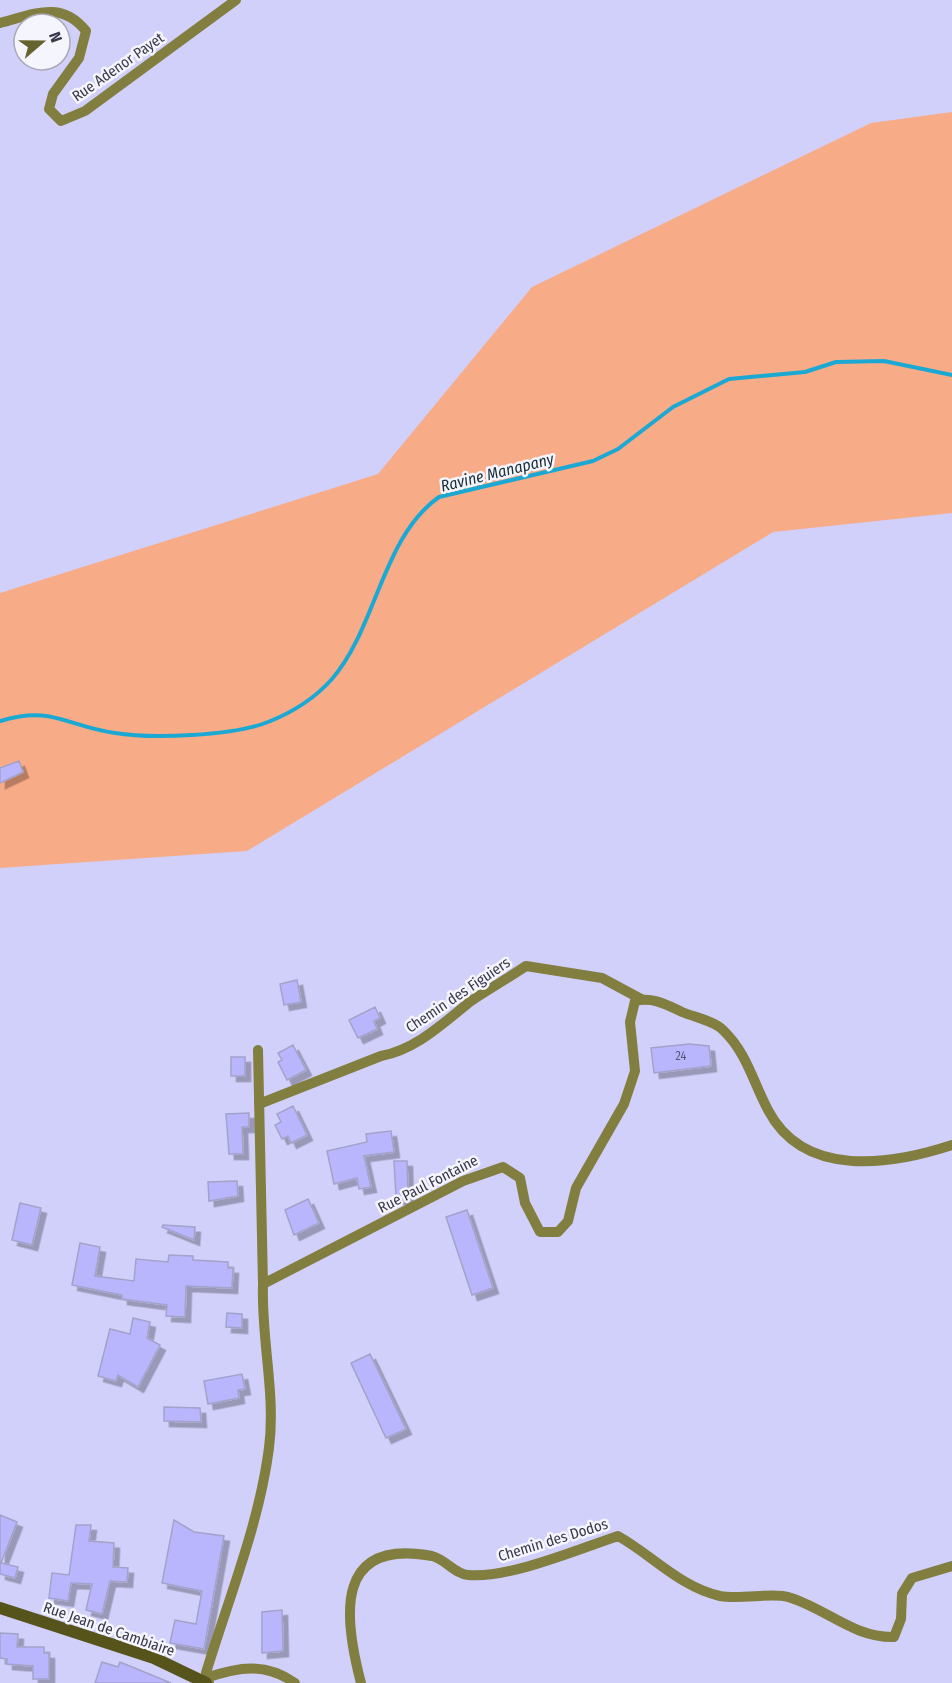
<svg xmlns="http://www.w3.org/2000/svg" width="952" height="1683" font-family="'Fira Sans Condensed',sans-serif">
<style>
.green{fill:#f8ab87}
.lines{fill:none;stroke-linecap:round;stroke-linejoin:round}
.stream{stroke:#1ba9d4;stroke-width:4}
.building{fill:#b9b6fd;stroke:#a3a2ca;stroke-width:1.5;filter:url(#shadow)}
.minor{stroke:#817e40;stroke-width:10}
.secondary{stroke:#56531b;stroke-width:12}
.labels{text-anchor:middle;stroke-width:5;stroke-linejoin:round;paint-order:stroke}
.number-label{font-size:12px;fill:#595876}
.street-label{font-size:15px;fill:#393849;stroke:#f5f5fd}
.water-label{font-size:16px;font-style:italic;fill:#192e37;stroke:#f5f5fd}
</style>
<defs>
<filter id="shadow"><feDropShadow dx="5.5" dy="5.5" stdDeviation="0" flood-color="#0004"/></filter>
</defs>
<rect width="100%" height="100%" fill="#d1d0fa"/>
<path class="green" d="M 952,112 L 952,513 L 773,532 L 247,851 L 0,868 L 0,593 L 378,474 L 532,287 L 871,123 Z"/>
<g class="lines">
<path class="stream" d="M 0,721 C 52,705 66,726 115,733 C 152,739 233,736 268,722 C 291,713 315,698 332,679 C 377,627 382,537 439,497 L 593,461 L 618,449 L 673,407 L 729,379 L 805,372 L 836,362 L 884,361 L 952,375"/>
</g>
<path class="building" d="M 19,761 L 23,772 L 0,783 L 0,768 Z
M 297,980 L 301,1002 L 284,1005 L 280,984 Z
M 375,1007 L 380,1018 L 374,1021 L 377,1029 L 358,1038 L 349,1020 Z
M 689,1044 L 709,1046 L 711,1066 L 654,1073 L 651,1048 Z
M 293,1045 L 306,1070 L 287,1080 L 278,1062 L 282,1060 L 278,1053 Z
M 231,1057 L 245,1057 L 245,1076 L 231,1076 Z
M 293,1106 L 307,1135 L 291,1143 L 288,1136 L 282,1139 L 275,1125 L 281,1122 L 277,1114 Z
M 249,1113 L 249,1127 L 242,1127 L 243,1154 L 229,1154 L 226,1114 Z
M 391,1131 L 394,1152 L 364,1156 L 371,1187 L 359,1189 L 357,1178 L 334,1184 L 327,1151 L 367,1142 L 366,1134 Z
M 394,1161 L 407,1161 L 408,1197 L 402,1200 L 396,1198 Z
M 237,1181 L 238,1196 L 209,1201 L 208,1182 Z
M 308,1199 L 319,1223 L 294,1235 L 285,1210 Z
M 20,1203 L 41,1208 L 32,1245 L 12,1240 Z
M 467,1210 L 493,1288 L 472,1295 L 446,1217 Z
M 163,1225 L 195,1227 L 194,1240 L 162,1227 Z
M 80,1243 L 100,1247 L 95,1276 L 134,1281 L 136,1259 L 168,1262 L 169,1255 L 193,1256 L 193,1260 L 228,1262 L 228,1268 L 233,1268 L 232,1288 L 186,1286 L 185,1317 L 166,1316 L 167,1305 L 122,1299 L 122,1295 L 72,1285 Z
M 227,1313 L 242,1314 L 242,1328 L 226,1327 Z
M 133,1318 L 150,1322 L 147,1338 L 160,1345 L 138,1387 L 118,1375 L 116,1381 L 98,1376 L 110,1329 L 130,1334 Z
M 370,1354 L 406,1429 L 386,1438 L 351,1363 Z
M 242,1374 L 245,1389 L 238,1390 L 239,1398 L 208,1404 L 204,1381 Z
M 164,1407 L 200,1408 L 201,1422 L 164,1421 Z
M 0,1515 L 17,1522 L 1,1563 L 18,1567 L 15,1578 L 0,1574 Z
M 174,1520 L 194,1532 L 224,1536 L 204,1649 L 170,1643 L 175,1620 L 196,1624 L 202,1591 L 162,1583 Z
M 76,1525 L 91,1525 L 89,1541 L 114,1543 L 113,1567 L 128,1568 L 127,1582 L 110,1581 L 102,1614 L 86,1610 L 92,1584 L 71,1583 L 68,1601 L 49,1598 L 52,1573 L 69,1575 Z
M 282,1610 L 283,1651 L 262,1653 L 262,1612 Z
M 0,1633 L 18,1634 L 17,1647 L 44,1647 L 44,1653 L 49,1653 L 49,1679 L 33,1679 L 33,1666 L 7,1664 L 7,1659 L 0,1658 Z
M 102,1662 L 118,1667 L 120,1662 L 171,1683 L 95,1683 Z"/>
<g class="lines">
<path class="minor" d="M 0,23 C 35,14 61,0 86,31 L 79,58 L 53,94 L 49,109 L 61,121 L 85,111 L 236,0
M 258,1050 L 263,1284
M 259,1104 L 381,1056 C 417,1049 443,1023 471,1001 C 489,989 508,978 526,966 L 602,978 L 641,999
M 206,1678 C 238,1667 265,1662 295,1683
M 209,1683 L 206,1673 C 228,1600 259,1525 269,1448 C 276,1394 261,1339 263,1284 L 463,1181 L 503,1167 L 520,1178 L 525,1203 L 540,1232 L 558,1232 L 568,1221 L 576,1188 L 624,1104 L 635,1071 L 630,1022 L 635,1001 C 653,997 665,1004 682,1012 C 694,1017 714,1021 723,1030 C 747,1053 753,1082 768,1110 C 804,1179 891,1165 952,1145
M 361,1683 C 343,1615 335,1538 432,1556 C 445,1559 455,1574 468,1575 C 508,1579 579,1549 618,1536 C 652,1555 680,1587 720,1596 C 741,1600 772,1592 788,1597 C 826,1608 853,1638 894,1637 L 901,1619 L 902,1594 L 912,1578 L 952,1566"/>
<path class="secondary" d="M 0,1608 L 154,1658 L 206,1683"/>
</g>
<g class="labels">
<g class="number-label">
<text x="681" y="1060">24</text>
</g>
<g class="street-label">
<text transform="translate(118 67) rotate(-35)" y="5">Rue Adenor Payet</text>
<text transform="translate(458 995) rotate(-34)" y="5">Chemin des Figuiers</text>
<text transform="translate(428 1184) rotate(-27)" y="5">Rue Paul Fontaine</text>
<text transform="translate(553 1540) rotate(-17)" y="5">Chemin des Dodos</text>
<text transform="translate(109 1629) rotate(19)" y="5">Rue Jean de Cambiaire</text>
</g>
<g class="water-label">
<text transform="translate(497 472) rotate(-14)" y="6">Ravine Manapany</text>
</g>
</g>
<g transform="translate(42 42) rotate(70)"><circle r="28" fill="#f5f5fd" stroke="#aaa9b5" stroke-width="1.5"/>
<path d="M0-4.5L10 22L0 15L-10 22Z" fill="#66632f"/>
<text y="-9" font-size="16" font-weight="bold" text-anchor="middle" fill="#393849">N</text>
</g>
</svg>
